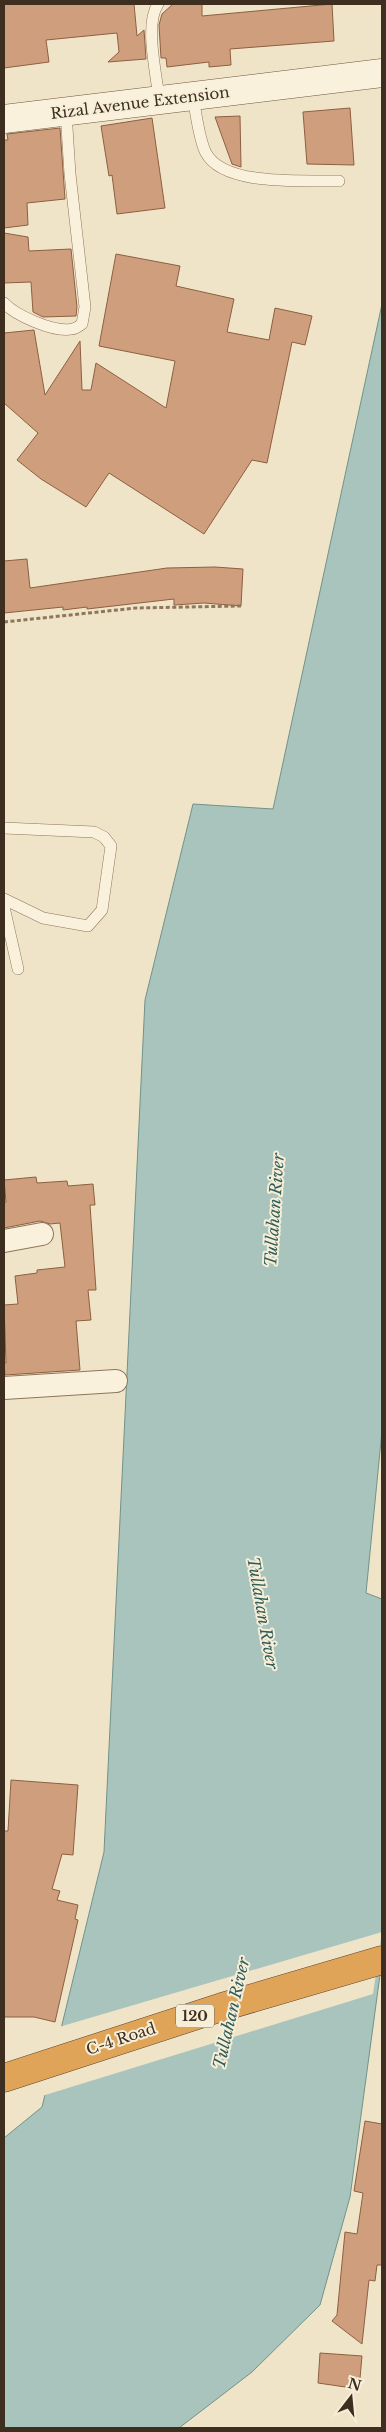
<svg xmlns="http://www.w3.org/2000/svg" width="386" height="2432" font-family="'Libre Baskerville',serif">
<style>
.water{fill:#a9c4bc;stroke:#6f938a}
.pier{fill:#f0e4c8}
.building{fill:#cf9f7d;stroke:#8d5f41}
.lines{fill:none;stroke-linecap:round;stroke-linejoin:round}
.lane-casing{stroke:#8d765c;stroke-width:12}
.street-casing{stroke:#8d765c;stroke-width:24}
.secondary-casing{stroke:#6f573f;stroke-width:29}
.highway-casing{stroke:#5b4430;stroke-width:29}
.path{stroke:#8d765c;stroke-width:3;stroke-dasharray:4 2.5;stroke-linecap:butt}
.lane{stroke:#faf1dc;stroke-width:11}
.street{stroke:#faf1dc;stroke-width:22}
.secondary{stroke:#faf1dc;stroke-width:28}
.highway{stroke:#e0a458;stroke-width:28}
.labels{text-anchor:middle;stroke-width:4;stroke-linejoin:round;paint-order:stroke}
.shield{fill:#f7eed8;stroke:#756857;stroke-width:1}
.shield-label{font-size:14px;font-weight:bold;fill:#3d2e20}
.street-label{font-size:15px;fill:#3d2e20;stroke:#f7eed8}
.water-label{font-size:16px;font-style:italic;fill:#2f5d5a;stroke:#f7eed8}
</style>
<rect width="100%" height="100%" fill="#f0e4c8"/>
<path class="water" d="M 382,304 L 382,1431 L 366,1593 L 382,1599 L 382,1960 L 350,2197 L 320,2305 L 252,2372 L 179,2428 L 4,2428 L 4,2138 L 42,2107 L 104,1852 L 145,1000 L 193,804 L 273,809 Z"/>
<path class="pier" d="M 382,1932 L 373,1994 L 42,2096 L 59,2027 Z"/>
<path class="building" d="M 4,4 L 134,4 L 137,36 L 144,30 L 146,59 L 108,62 L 119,52 L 117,33 L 46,40 L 49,62 L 4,68 Z
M 173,4 L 202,4 L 202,16 L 332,4 L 334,41 L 230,49 L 231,65 L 209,67 L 209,62 L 167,67 L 166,58 L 161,58 L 159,25 L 162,14 Z
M 350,108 L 354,165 L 307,164 L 303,112 Z
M 240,116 L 241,167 L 232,164 L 215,117 Z
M 152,118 L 165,208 L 117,214 L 112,175 L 109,176 L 101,126 Z
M 60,128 L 65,199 L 27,203 L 28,225 L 4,228 L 4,140 L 8,140 L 7,134 Z
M 4,233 L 28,237 L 29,251 L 71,249 L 77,307 L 76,316 L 43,317 L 33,312 L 31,282 L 4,283 Z
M 116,254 L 180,266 L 176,286 L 234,299 L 227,332 L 269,340 L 275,308 L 312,316 L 305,345 L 292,342 L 267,463 L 252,460 L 204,534 L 109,473 L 86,507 L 41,479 L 17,460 L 38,433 L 4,403 L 4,333 L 34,330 L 45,395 L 80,341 L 82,390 L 91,390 L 96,363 L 166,408 L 175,361 L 99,346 Z
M 27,559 L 30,588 L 167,568 L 215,567 L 243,569 L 241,606 L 204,603 L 174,605 L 174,599 L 87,609 L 87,607 L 63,610 L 63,607 L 4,613 L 4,561 Z
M 36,1177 L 37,1183 L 67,1181 L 68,1186 L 93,1184 L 95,1205 L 90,1205 L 96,1290 L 88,1290 L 91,1320 L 76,1321 L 80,1370 L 5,1375 L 4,1363 L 6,1363 L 4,1305 L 18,1304 L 15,1276 L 37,1273 L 37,1270 L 65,1267 L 60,1223 L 50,1224 L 40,1221 L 4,1228 L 4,1203 L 6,1202 L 4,1180 Z
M 11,1780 L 78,1785 L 73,1855 L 62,1854 L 52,1889 L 60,1891 L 57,1900 L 78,1905 L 75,1919 L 78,1920 L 55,2022 L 34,2017 L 4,2017 L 4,1831 L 8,1831 Z
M 365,2121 L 382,2124 L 382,2265 L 377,2265 L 375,2281 L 369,2280 L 362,2344 L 332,2321 L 337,2315 L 345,2232 L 357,2234 L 363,2193 L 354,2191 Z
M 320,2353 L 362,2356 L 359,2389 L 318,2383 Z"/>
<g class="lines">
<g class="lane-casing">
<path id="lane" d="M 158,4 C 144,25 157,75 159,100
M 193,97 C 196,113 199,140 206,153 C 224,187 305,180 339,181
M 4,303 C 15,315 54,333 72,329 C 75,329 79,326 82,324 L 85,307 L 70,174 L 66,112
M 4,828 L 94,832 L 104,837 L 111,846 L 102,910 L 88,926 L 43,918 L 4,899
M 4,907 L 18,969"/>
</g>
<g class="street-casing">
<path id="street" d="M 4,1241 L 42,1234
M 4,1388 L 116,1381"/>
</g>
<g class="secondary-casing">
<path id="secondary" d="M 4,119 L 382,73"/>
</g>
<g class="highway-casing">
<path id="highway" d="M 4,2078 L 222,2007 L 382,1960"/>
</g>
<path class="path" d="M 4,622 L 136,608 L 241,606"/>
<use href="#lane" class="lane"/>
<use href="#street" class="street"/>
<use href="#secondary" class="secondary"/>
<use href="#highway" class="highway"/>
</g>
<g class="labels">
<rect class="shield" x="176" y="2004.5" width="38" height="23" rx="4"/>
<g class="shield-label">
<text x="195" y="2021">120</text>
</g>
<g class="street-label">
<text transform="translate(140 103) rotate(-7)" y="5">Rizal Avenue Extension</text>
<text transform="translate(121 2039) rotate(-18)" y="5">C-4 Road</text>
</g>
<g class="water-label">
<text transform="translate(274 1210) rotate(-86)" y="6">Tullahan River</text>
<text transform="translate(263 1613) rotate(80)" y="6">Tullahan River</text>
<text transform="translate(231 2013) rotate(-77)" y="6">Tullahan River</text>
</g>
</g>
<rect width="386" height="2432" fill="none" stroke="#3d2e20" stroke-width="10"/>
<g transform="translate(351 2397) rotate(16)" stroke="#f7eed8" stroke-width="4" paint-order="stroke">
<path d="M0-4L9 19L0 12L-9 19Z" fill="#3d2e20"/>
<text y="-8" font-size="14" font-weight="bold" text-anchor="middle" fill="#3d2e20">N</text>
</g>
</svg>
